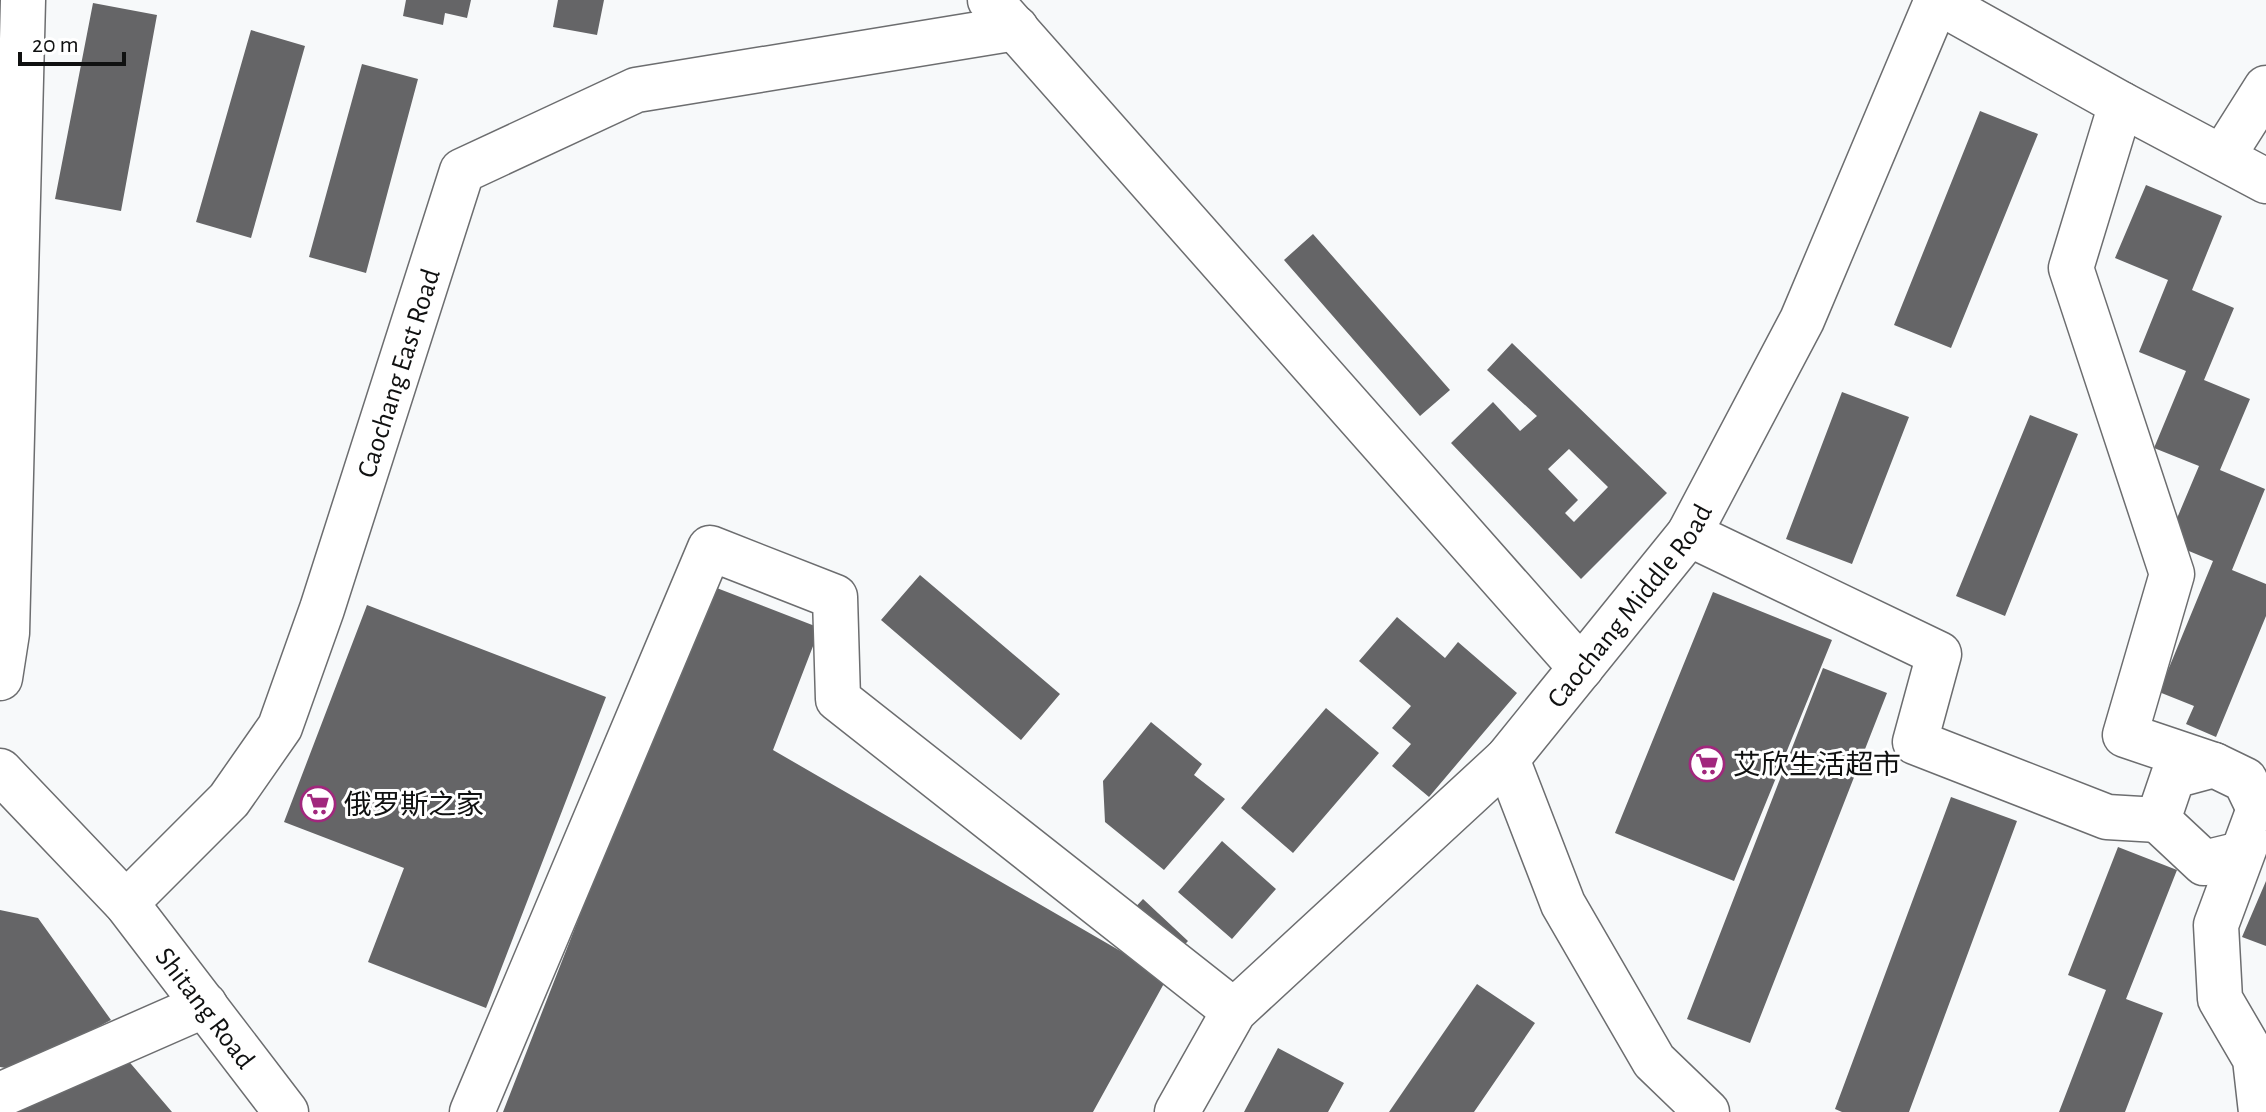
<svg xmlns="http://www.w3.org/2000/svg" width="2266" height="1112" font-family="'Alegreya Sans','Noto Sans SC',sans-serif">
<style>
.building{fill:#656567;fill-rule:evenodd}
.lines{fill:none;stroke-linecap:round;stroke-linejoin:round}
.minor-casing{stroke:#6c6d6f;stroke-width:47}
.minor{stroke:#fff;stroke-width:44}
.labels{text-anchor:middle;stroke-width:6;stroke-linejoin:round;paint-order:stroke}
.street-label{font-size:28px;fill:#101111;stroke:#fff}
.poi-label{font-size:28px;fill:#101111;stroke:#fff;text-anchor:start}
</style>
<rect width="100%" height="100%" fill="#f7f9fa"/>
<path class="building" d="M 406,0 L 471,0 L 467,18 L 445,13 L 443,25 L 403,16 Z
M 558,0 L 604,0 L 597,35 L 553,27 Z
M 93,3 L 157,15 L 121,211 L 55,199 Z
M 251,30 L 305,46 L 251,238 L 196,222 Z
M 362,64 L 418,79 L 366,273 L 309,257 Z
M 1980,111 L 2038,134 L 1951,348 L 1894,325 Z
M 2146,185 L 2222,216 L 2192,290 L 2234,308 L 2204,380 L 2250,399 L 2220,470 L 2265,489 L 2232,570 L 2266,584 L 2266,616 L 2216,737 L 2186,724 L 2194,706 L 2159,692 L 2213,561 L 2167,542 L 2199,466 L 2154,448 L 2186,371 L 2139,352 L 2168,280 L 2115,258 Z
M 1313,234 L 1450,390 L 1420,416 L 1284,260 Z
M 1512,343 L 1667,493 L 1581,579 L 1451,443 L 1493,402 L 1520,431 L 1537,416 L 1487,370 ZM 1569,449 L 1608,487 L 1574,522 L 1565,513 L 1578,500 L 1548,469 Z
M 1842,392 L 1909,417 L 1852,564 L 1786,539 Z
M 2030,415 L 2078,434 L 2005,616 L 1956,596 Z
M 920,575 L 1060,694 L 1021,740 L 881,620 Z
M 709,585 L 820,628 L 773,750 L 1167,978 L 1093,1112 L 503,1112 Z
M 1713,592 L 1832,640 L 1734,881 L 1615,833 Z
M 367,605 L 606,697 L 486,1008 L 368,962 L 404,868 L 284,822 Z
M 1397,617 L 1445,658 L 1458,642 L 1517,693 L 1429,797 L 1392,766 L 1411,744 L 1392,728 L 1411,706 L 1359,661 Z
M 1823,668 L 1887,693 L 1750,1043 L 1687,1019 Z
M 1326,708 L 1379,753 L 1293,853 L 1241,808 Z
M 1151,722 L 1202,764 L 1194,775 L 1225,799 L 1164,870 L 1105,822 L 1103,781 Z
M 1951,797 L 2017,821 L 1909,1112 L 1842,1112 L 1835,1109 Z
M 1222,841 L 1276,889 L 1232,939 L 1178,892 Z
M 2118,847 L 2177,870 L 2126,999 L 2163,1013 L 2125,1112 L 2059,1112 L 2106,990 L 2068,975 Z
M 2266,881 L 2266,946 L 2242,937 Z
M 1143,899 L 1188,941 L 1176,954 L 1131,912 Z
M 0,910 L 38,918 L 111,1020 L 17,1070 L 0,1067 Z
M 1477,984 L 1535,1023 L 1474,1112 L 1389,1112 Z
M 1278,1048 L 1344,1083 L 1328,1112 L 1244,1112 Z
M 120,1051 L 172,1112 L 17,1112 Z"/>
<g class="lines">
<g class="minor-casing">
<g id="minor">
<path d="M 990,0 L 1581,668"/>
<path d="M 1937,1 L 2121,104 L 2266,181"/>
<path d="M 2121,104 L 2071,268 L 2172,574 L 2125,735 L 2214,765"/>
<path d="M 2223,156 L 2266,88"/>
<path d="M 1689,534 L 1939,654 L 1915,742 L 2107,817 L 2158,820"/>
<path d="M 0,678 L 7,633 L 23,0"/>
<path d="M 1507,759 L 1563,904 L 1654,1061 L 1707,1112"/>
<path id="s1" d="M 0,771 L 126,903 L 286,1112"/>
<path d="M 2241,854 L 2204,863 L 2158,820 L 2173,776 L 2214,765 L 2245,780 L 2259,809"/>
<path id="s2" d="M 126,903 L 229,800 L 280,727 L 322,609 L 462,171 L 636,90 L 1016,28"/>
<path d="M 0,1095 L 205,1005"/>
<path d="M 472,1112 L 710,548 L 835,597 L 838,699 L 1234,1011"/>
<path id="s3" d="M 1177,1112 L 1234,1011 L 1507,759 L 1689,534 L 1802,320 L 1937,0"/>
<path d="M 2261,1112 L 2255,1059 L 2220,999 L 2216,925 L 2259,809 L 2266,807"/>
</g>
</g>
<use href="#minor" class="minor"/>
</g>
<defs>
<g id="supermarket-ring" transform="scale(1.8)"><circle r="9.5" fill="#fff" stroke="#a1277d" stroke-width="1.5"/><path d="M-6-5.5h2.5l.6 2H6L4.5 2H-2.5L-4.4-4H-6ZM-1.5 3.2a1.3 1.3 0 1 0 .1 0ZM3 3.2a1.3 1.3 0 1 0 .1 0Z" fill="#a1277d"/></g>
</defs>
<g fill-rule="evenodd">
<use href="#supermarket-ring" x="1707" y="764"/>
<use href="#supermarket-ring" x="318" y="804"/>
</g>
<g class="labels">
<g class="street-label">
<text dy="10" stroke="none"><textPath href="#s2" startOffset="608">Caochang East Road</textPath></text>
<text dy="10" stroke="none"><textPath href="#s3" startOffset="684">Caochang Middle Road</textPath></text>
<text dy="10" stroke="none"><textPath href="#s1" startOffset="314">Shitang Road</textPath></text>
</g>
<g class="poi-label">
<text x="1733" y="774">艾欣生活超市</text>
<text x="344" y="814">俄罗斯之家</text>
</g>
</g>
<path d="M20 52v12h104v-12" fill="none" stroke="#101111" stroke-width="4"/>
<text x="32" y="52" font-size="24" fill="#101111" stroke="#ffffff" stroke-width="6" paint-order="stroke">20 m</text>
</svg>
